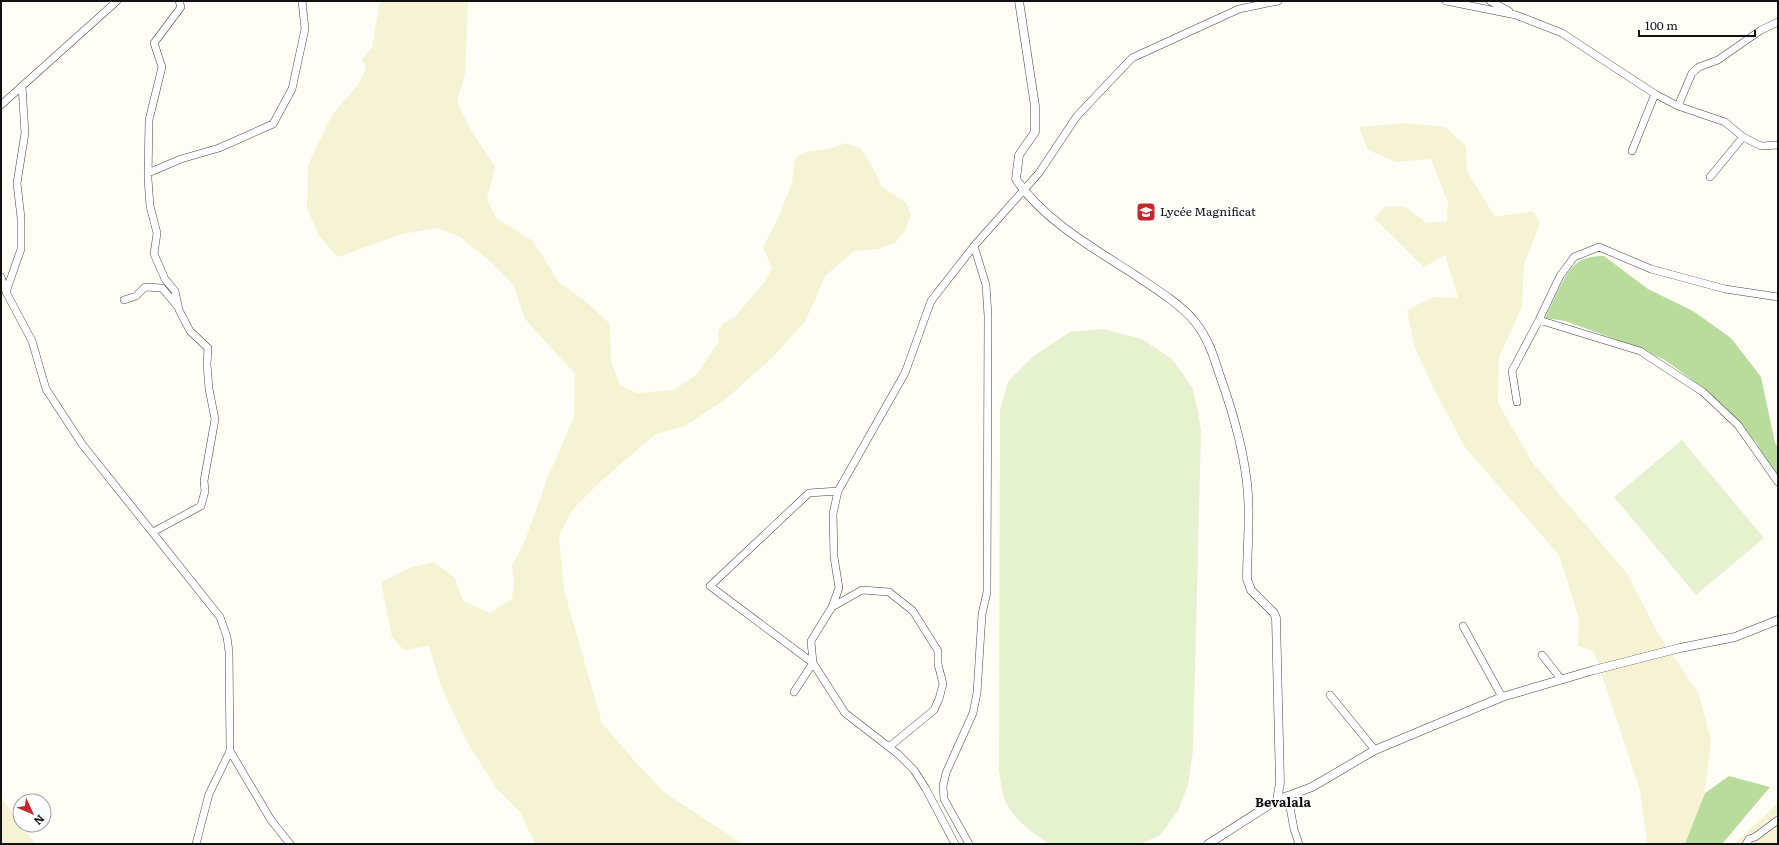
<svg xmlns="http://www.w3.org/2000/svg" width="1779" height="845" font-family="Literata,serif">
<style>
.farmland{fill:#f6f3d4}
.forest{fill:#b9dc9c}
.pitch{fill:#e6f2cf}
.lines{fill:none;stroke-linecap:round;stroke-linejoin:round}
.minor-casing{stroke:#444;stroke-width:8}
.tertiary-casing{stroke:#444;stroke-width:9}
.minor{stroke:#fff;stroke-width:7}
.tertiary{stroke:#fff;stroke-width:8}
.labels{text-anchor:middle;stroke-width:4;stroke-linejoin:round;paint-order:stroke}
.poi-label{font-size:12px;fill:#111;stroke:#fff;text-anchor:start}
.neighbourhood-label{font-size:13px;font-weight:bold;fill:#111;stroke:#fff}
</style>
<rect width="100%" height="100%" fill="#fffdf5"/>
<path class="farmland" d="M 380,1 L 468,1 L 465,74 L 457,101 L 469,127 L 495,167 L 487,199 L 496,218 L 533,241 L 559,282 L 584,300 L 610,324 L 611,362 L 620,385 L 637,393 L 674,390 L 697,374 L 719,341 L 718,332 L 722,324 L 735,317 L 764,283 L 772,268 L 763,247 L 779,216 L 792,183 L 795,158 L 806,152 L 828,149 L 847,143 L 861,149 L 872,166 L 881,186 L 906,203 L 911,214 L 906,229 L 896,242 L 879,249 L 854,251 L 825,276 L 806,320 L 774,356 L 727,398 L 685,426 L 656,434 L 602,480 L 573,509 L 559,535 L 564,590 L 602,723 L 631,757 L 665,793 L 743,844 L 535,844 L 520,812 L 497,789 L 467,742 L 441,686 L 429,646 L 404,650 L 392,637 L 381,582 L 410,568 L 434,562 L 455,578 L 463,601 L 490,613 L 512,599 L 514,582 L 512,565 L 523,546 L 547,479 L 574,417 L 575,374 L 525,319 L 513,284 L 492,263 L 460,237 L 438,228 L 402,234 L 338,257 L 319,236 L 307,208 L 308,165 L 332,115 L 358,85 L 366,69 L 362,59 L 372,48 Z
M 1404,123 L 1445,127 L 1466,146 L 1467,171 L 1495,217 L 1533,211 L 1540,223 L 1524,264 L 1522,307 L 1499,357 L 1498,403 L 1532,462 L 1626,572 L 1659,635 L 1699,694 L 1711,740 L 1705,793 L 1690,844 L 1647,844 L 1640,790 L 1594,651 L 1578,646 L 1579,618 L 1559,555 L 1465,447 L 1434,389 L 1414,346 L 1407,310 L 1433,297 L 1458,298 L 1445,255 L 1424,267 L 1374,218 L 1386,206 L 1405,207 L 1427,223 L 1447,221 L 1448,203 L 1431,159 L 1396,162 L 1368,150 L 1359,127 Z
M 1,796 L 20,825 L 36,844 L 1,844 Z
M 1778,803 L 1778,844 L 1736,844 L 1736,842 Z"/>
<path class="forest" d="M 1604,256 L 1648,289 L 1693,311 L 1731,338 L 1761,377 L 1775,443 L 1778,447 L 1778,484 L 1756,442 L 1710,393 L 1665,360 L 1623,342 L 1565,321 L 1545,318 C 1553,304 1564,272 1577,263 C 1585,257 1594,256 1604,256 Z
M 1729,776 L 1770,787 L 1722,844 L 1685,844 L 1705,793 Z"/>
<path class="pitch" d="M 1103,329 L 1142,339 L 1172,359 L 1192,387 L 1198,412 L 1201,430 L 1193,750 L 1188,785 L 1178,811 L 1160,835 L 1141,844 L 1049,844 C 1034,835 1010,816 1004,798 C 1001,790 1001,780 999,771 L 1000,410 L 1008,382 L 1032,357 L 1070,332 Z
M 1682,440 L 1764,538 L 1696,595 L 1614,497 Z"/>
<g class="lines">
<g class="minor-casing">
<path id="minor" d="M 1446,1 L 1516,15 L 1562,33 L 1655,94 L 1678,106 L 1725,122 L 1743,137 L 1761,146 L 1778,145
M 1490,1 L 1509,11
M 1,105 L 117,1
M 1678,106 L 1692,73 L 1699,67 L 1718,60 L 1761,30 L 1778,22
M 1632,151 L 1655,94
M 148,173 L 181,159 L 219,148 L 273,124 L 292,89 L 305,29 L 302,1
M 1710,177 L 1743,137
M 1,277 L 6,292 L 32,341 L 46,389 L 82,444 L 220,617 L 227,637 L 229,652 L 230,751 L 271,820 L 290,844
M 6,292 L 21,249 L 21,218 L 17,183 L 25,133 L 22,86
M 124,300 L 136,296 L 145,287 L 162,288 L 178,307
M 1539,320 L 1640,351 L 1703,392 L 1738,425 L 1778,482
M 1517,402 L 1512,371 L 1539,320 L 1560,276 L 1574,257 L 1599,247 L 1651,269 L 1725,289 L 1778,297
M 153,532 L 201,506 L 205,491 L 204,481 L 215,419 L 209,389 L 207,364 L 208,348 L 190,331 L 179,310 L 175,291 L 165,279 L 154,254 L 157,233 L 150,206 L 148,179 L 149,120 L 162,67 L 154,43 L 181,7 L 179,1
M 832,607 L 862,590 L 889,592 L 913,611 L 938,651 L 938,664 L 943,684 L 939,699 L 934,710 L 889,747
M 1463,626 L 1502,697
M 1542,655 L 1561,679
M 794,692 L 813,663 L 710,586 L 809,493 L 838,491
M 1330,695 L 1375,750
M 1288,797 L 1294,829 L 1299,844
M 196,844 L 209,794 L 230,751
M 955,844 L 926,789 L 914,770 L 898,754 L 845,713 L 813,663 L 811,641 L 832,607 L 839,588 L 834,557 L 833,514 L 838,491 L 905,373 L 931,301 L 974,246 L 1039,173 L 1077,116 L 1132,58 L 1239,9 L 1278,1
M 969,844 L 944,799 L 943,786 L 946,773 L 973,713 L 977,693 L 982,614 L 987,592 L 988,316 L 986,285 L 974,246
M 1746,844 L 1749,839 L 1755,837 L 1778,820"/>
</g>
<g class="tertiary-casing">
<path id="tertiary" d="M 1019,1 L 1035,106 L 1035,132 L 1019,155 L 1016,179 C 1043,220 1095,249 1135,275 C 1153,287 1182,305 1195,322 C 1208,338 1214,357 1220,376 C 1234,415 1245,453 1248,494 C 1250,522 1247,551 1247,579 L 1251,590 L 1274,613 L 1276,618 L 1280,783 L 1277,800
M 1208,844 L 1277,800 L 1312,787 L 1375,750 L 1502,697 L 1594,670 L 1680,648 L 1735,637 L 1778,620"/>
</g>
<use href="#minor" class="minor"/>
<use href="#tertiary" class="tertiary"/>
</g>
<defs>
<g id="school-square" transform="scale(1)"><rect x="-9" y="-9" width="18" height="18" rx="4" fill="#c4262e" stroke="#fff"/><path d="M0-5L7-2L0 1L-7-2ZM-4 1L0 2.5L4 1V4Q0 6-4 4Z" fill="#fff"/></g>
</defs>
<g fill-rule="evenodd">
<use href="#school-square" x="1146" y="212"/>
</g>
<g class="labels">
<g class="poi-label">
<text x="1160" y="216">Lycée Magnificat</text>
</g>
<g class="neighbourhood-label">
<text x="1283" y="807">Bevalala</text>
</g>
</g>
<rect width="1779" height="845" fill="none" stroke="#111111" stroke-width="4"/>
<g transform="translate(32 813) rotate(134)"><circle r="19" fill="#ffffff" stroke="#a0a0a0"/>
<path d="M0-3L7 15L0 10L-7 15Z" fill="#c4262e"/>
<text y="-6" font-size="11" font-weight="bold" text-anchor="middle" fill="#111111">N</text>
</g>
<path d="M1639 30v6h116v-6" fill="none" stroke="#111111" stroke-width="2"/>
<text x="1645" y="30" font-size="12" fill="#111111" stroke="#ffffff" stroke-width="3" paint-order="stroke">100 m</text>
</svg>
